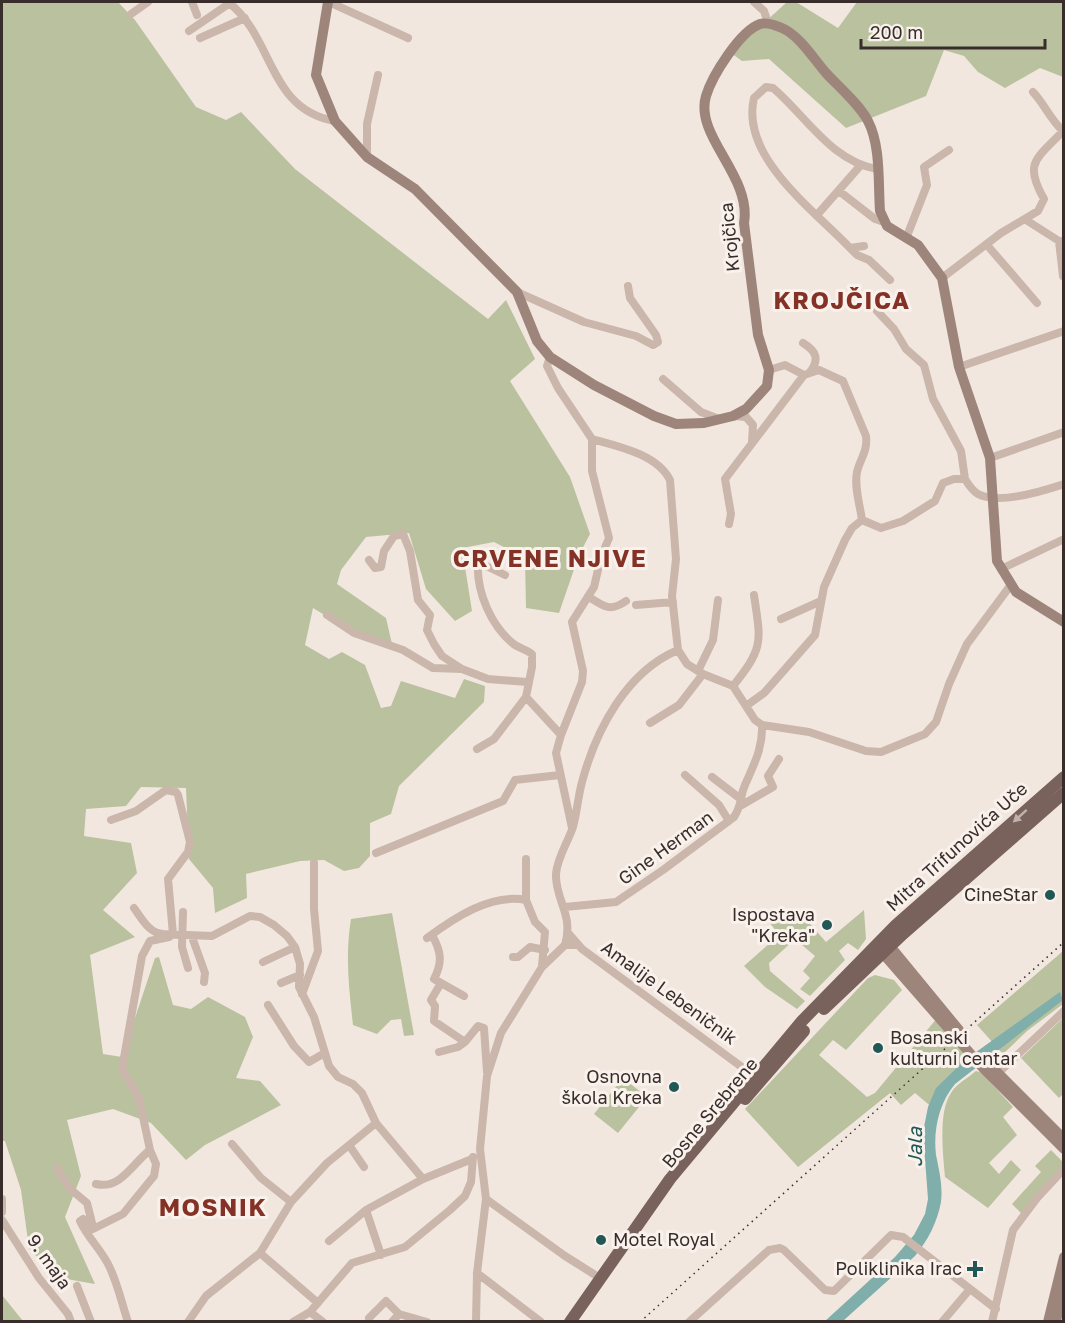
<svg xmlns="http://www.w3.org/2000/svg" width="1065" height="1323" font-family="'Golos Text',sans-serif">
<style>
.green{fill:#b9c19f}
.water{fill:#7faeab}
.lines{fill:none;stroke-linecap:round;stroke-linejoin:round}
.minor{stroke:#cab6ab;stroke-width:8}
.secondary{stroke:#9e857c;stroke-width:10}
.primary{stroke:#79625c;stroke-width:12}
.rail{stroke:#382d2a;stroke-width:1.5;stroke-dasharray:1.5 4.5;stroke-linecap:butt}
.oneway{fill:#bfb1ab}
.poi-dot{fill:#215855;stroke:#f9f1eb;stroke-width:2}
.labels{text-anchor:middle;stroke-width:6;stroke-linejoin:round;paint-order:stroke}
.street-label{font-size:18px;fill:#382d2a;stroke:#f9f1eb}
.poi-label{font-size:18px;fill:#382d2a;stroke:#f9f1eb;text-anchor:end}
.water-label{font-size:20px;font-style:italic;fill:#215855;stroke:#f9f1eb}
.district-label{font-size:24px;font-weight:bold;letter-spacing:1.5px;fill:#843226;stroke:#f9f1eb}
</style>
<rect width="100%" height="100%" fill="#f2e7df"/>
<path class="green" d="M 2,2 L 118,2 L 135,20 L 196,107 L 226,120 L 241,112 L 295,169 L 488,319 L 506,300 L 535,359 L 510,381 L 570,477 L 590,534 L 579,555 L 559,613 L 526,608 L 525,558 L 494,542 L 462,548 L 472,611 L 455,621 L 426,589 L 409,533 L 366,537 L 341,570 L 337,584 L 386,618 L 392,644 L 351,631 L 313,608 L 305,645 L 329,659 L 342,652 L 365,665 L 381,708 L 391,706 L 401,681 L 455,698 L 464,679 L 485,686 L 484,702 L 399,786 L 391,814 L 370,823 L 370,856 L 359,868 L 344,871 L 324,860 L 300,861 L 246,874 L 247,898 L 215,913 L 213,888 L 189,859 L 186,788 L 141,787 L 126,806 L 86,809 L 84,836 L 131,843 L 137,873 L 103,910 L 135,937 L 90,955 L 103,1054 L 122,1057 L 155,958 L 159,957 L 173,1005 L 191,1009 L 208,997 L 245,1017 L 253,1037 L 236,1078 L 260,1081 L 281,1105 L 205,1145 L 186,1160 L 151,1123 L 113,1109 L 67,1120 L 81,1176 L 65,1217 L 95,1284 L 55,1277 L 29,1248 L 21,1190 L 5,1141 L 2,1141 Z
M 787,2 L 796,2 L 838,28 L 857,2 L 1063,2 L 1063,77 L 1040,68 L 1005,88 L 978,72 L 964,56 L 944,50 L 926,96 L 846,128 L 769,59 L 742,61 L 731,53 Z
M 864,910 L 866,939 L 858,950 L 848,943 L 839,951 L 845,960 L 810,996 L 800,989 L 810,978 L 803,971 L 815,956 L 795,939 L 769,963 L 770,971 L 805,1001 L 797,1009 L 765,987 L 744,966 L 779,935 L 770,923 L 803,916 L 826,942 Z
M 392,913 L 414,1035 L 404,1036 L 401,1019 L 391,1020 L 377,1034 L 353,1025 C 349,990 345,955 351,919 Z
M 1063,951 L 1063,1004 L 1027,1031 L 1003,1054 L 977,1025 Z
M 875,975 L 894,980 L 902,990 L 846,1050 L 833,1040 L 819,1055 L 867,1097 L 875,1093 L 938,1017 L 976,1059 L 950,1080 L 934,1109 L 915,1093 L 901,1105 L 890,1093 L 798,1167 L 745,1109 L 868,978 Z
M 1063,1018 L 1063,1094 L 1059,1098 L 1021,1058 Z
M 976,1071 L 982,1073 L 1013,1107 L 1003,1117 L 1017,1135 L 989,1163 L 999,1174 L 1011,1160 L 1021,1170 L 988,1208 L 945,1177 C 943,1154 938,1112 951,1093 C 956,1084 968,1078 976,1071 Z
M 623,1078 L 647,1097 L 618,1133 L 594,1114 Z
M 1051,1150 L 1063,1162 L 1063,1167 L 1022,1214 L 1012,1204 L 1041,1172 L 1035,1166 Z
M 2,1295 L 23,1321 L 2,1321 Z"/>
<path class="water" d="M 1060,992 L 1063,1000 L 955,1084 C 939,1103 933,1130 936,1155 C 939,1170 943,1186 941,1202 C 937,1223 928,1240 915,1256 L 843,1321 L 824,1322 L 895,1257 L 914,1235 L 925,1214 L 928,1199 L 923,1132 L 928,1107 L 936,1088 L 965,1060 Z"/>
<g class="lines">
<path class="minor" d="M 192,2 L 197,15
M 228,2 C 274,37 268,110 335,121
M 329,2 L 408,38
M 754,2 L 764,11 L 768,23
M 131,14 L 148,2
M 189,31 L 230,3
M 200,38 L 245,18
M 367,157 L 367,124 L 378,75
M 839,191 L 875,219 L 884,222
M 817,215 L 860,166
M 1026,220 L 1059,241 L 1064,241
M 907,236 L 927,185 L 924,167 L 949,150
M 1059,241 L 1063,276
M 987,245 L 1037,303
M 864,246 L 850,248 C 814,210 740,157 754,98 L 766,87 L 773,88 C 806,116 831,161 877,169
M 850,248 L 857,255 L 869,260 L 890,280
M 942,278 L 1001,233 L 1038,211 L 1044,199 C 1023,162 1037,159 1063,131 C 1050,119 1045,105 1033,92
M 517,292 L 584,322 L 636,336 L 653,345 L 658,342 L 656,335 L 630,298 L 628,286
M 877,311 L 894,329 L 906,349 L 924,365 L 933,399 L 961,451 L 965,479
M 803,343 C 816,351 820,359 810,372
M 550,357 L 547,366 L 558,388 L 592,439
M 959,367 L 1064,331
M 769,370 L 785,365 L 804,375
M 663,379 L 701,412 L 719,419
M 734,416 L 746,417 L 753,425 L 752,442
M 990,458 L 1064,432
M 729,524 L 731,514 L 725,479 L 804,375 L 819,370 L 843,381 L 866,436 C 868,451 860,459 857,472 C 854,487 860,505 862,520 L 881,528 L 903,521 L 935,501 L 943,483 L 954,479 L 965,479 C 968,484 973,491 978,494 C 998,505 1043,491 1064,484
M 369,560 L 375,568 L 381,567 L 384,551 L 394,536 L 403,534 L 410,551 L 418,600 L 430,615 L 427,630 L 434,644 L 442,656 L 462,669
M 1001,569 L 1064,539
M 505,575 L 478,562 C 476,591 491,627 515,645 C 520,648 527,650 532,654 L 532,667 L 526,697 L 561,735
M 589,597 C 605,607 610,612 626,601
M 636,605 L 673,602
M 327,615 L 354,633 L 403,650 L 433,668 L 462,669 L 488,679 L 527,682
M 781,619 L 821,601
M 678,650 L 687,664 L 703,674 L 733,686 L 755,720 L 762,725 L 809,732 L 866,751 L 881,752 L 925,734 L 936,722 L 949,684 L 967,644 L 1010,586
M 698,671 L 713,640 L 718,600
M 733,686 C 764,647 761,643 754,595
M 746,706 L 764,693 L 815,635 L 824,587 L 845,540 L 852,528 L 862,520
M 650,723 L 679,705 L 703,674
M 477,749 L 494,739 L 526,697
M 685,775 L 719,805 L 729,821
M 712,777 L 742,800
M 742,805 L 773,787 L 768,776 L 779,759
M 111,820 L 136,811 L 166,790 L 176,792 L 178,795 L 190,842 L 188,852 L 168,879 L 173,934
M 572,828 L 556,753 L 561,735 L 582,682 L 583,671 L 572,622 L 594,587 L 601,557 L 609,538 L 592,471 L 592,439
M 376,853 L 503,801 L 515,780 L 560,775
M 526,859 L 526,900
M 565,907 L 616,902 L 663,870 L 734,817 C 743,803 739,798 745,785 C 754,764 763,748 762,725
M 134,908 C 142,919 149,933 163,934 L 212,936 L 250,916 L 260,917 L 274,925 L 287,936 L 295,947 L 300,964 L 299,987 L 314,1017 L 329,1066 L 338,1077 L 353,1084 L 362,1093 L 376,1123 L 423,1179 L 472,1159
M 183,912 L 182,947 L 188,968
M 568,933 L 582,949 L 754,1076
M 432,935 C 441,951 443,962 434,979 L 464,996
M 192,937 L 205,973 L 204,982
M 427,938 C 454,918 491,893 526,900 L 535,922 L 545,932 L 542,966
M 565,945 C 574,914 555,900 556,874 C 557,858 568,842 573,827 C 577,812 578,797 582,782 C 596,730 626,672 678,650 L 672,596 L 676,559 L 670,480 C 657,454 617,446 592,439
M 513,957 L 518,957 L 530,947 L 545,950
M 263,962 L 295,947
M 281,983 L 300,975
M 302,994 L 318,951 L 314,909 L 314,863
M 268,1005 L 294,1046 L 309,1062 L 323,1054
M 465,1042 L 478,1026 L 484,1028 L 487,1072
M 439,1052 L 458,1047 L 465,1042 L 434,1021 L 435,1006 L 431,1000 L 441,983
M 995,1076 L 1064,1011
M 232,1144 L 261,1178 L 291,1202
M 349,1145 L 364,1167
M 57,1168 L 69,1188 L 87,1203 L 93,1227
M 96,1184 C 120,1190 132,1164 150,1150
M 2,1199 L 2,1212
M 486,1199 L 565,1256 L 600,1278
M 366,1210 L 381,1255
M 2,1220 L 39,1278 L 68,1314 L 71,1322
M 93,1229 L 123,1214 L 154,1176 L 156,1164 L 150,1150 L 139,1098 L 122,1069 L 142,956 L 150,941 L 169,937
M 93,1229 L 83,1219 L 80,1221 C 89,1240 102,1250 110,1268 C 118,1285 122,1304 128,1322
M 329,1241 L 366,1210 L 423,1179
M 260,1253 L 318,1303
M 477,1273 L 541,1322
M 77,1286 L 91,1322
M 310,1312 L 323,1322
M 369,1318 L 386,1301 L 399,1314
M 188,1322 L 206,1296 L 260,1253 L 291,1202 L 327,1163 L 376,1123
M 293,1322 L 310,1312 L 352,1263 L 405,1247 L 450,1210 L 465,1196 L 471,1182 L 473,1157
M 392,1322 L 399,1314 L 427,1322
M 476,1322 L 477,1273 L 486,1199 L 480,1149 L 487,1076 L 501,1033 L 542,967 L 565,945 L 577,945
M 689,1322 L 769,1250 L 780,1248 L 784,1250 L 825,1290 L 834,1291 L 891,1235 L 903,1237 L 996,1309
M 942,1322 L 970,1289
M 992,1322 L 1013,1230 L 1037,1198 L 1064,1169"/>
<path class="secondary" d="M 328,2 L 316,75 L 335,121 L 367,157 L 415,189 L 517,292 L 537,341 L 550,357 L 594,385 L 654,416 L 676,424 L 704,423 L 733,416 L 746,409 L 767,386 L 769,370 L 758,335 L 744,223 C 752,176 694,136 706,96 C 712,76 740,31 760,24 C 766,22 775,25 782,28 C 800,36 813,58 826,73 C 839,87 859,104 868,121 C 881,146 878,183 880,211 L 887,226 L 918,245 L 942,278 L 959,367 L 990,458 L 997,561 L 1016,592 L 1064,622
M 885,940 L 959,1030
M 878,948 L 983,1068 L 1064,1149
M 987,1062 L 1064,1139
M 1048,1322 L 1064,1257
M 1056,1322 L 1063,1283"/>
<path class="primary" d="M 824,1009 L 903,934 L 1064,793
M 745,1099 L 804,1031
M 570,1322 L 670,1179 L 801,1022 L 896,925 L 1064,777"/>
<path class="rail" d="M 640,1322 L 1064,942"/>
</g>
<defs><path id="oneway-solid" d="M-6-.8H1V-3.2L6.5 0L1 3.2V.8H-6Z" transform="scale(1.5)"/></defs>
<use class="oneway" href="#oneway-solid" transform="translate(1020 816) rotate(138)"/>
<g class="poi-dot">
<circle cx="1050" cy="895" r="6"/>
<circle cx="827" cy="925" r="6"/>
<circle cx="878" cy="1048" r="6"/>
<circle cx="674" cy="1087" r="6"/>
<circle cx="601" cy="1240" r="6"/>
<path d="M972 1260h6v6h6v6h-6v6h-6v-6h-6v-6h6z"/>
</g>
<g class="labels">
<g class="street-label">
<text transform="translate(730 237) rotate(-96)" y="6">Krojčica</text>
<text transform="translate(957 847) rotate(-42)" y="6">Mitra Trifunovića Uče</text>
<text transform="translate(666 848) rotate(-36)" y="6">Gine Herman</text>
<text transform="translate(669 993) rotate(36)" y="6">Amalije Lebeničnik</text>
<text transform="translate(710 1113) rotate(-50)" y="6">Bosne Srebrene</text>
<text transform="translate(49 1262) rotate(55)" y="6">9. maja</text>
</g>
<g class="poi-label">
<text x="1038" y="901">CineStar</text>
<text x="815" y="921">Ispostava<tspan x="815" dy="21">"Kreka"</tspan></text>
<text x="890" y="1044" text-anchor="start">Bosanski<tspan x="890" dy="21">kulturni centar</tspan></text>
<text x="662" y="1083">Osnovna<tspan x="662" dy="21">škola Kreka</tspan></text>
<text x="613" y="1246" text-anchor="start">Motel Royal</text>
<text x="962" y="1275">Poliklinika Irac</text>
</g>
<g class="water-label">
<text transform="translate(915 1147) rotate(-90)" y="7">Jala</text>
</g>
<g class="district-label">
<text x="842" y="309">KROJČICA</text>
<text x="550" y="567">CRVENE NJIVE</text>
<text x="213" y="1216">MOSNIK</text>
</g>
</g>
<rect width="1065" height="1323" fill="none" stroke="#382d2a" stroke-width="6"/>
<path d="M861 39v9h184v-9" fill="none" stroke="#382d2a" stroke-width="3"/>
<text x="870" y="39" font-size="18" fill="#382d2a" stroke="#f9f1eb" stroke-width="4.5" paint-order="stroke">200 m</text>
</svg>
